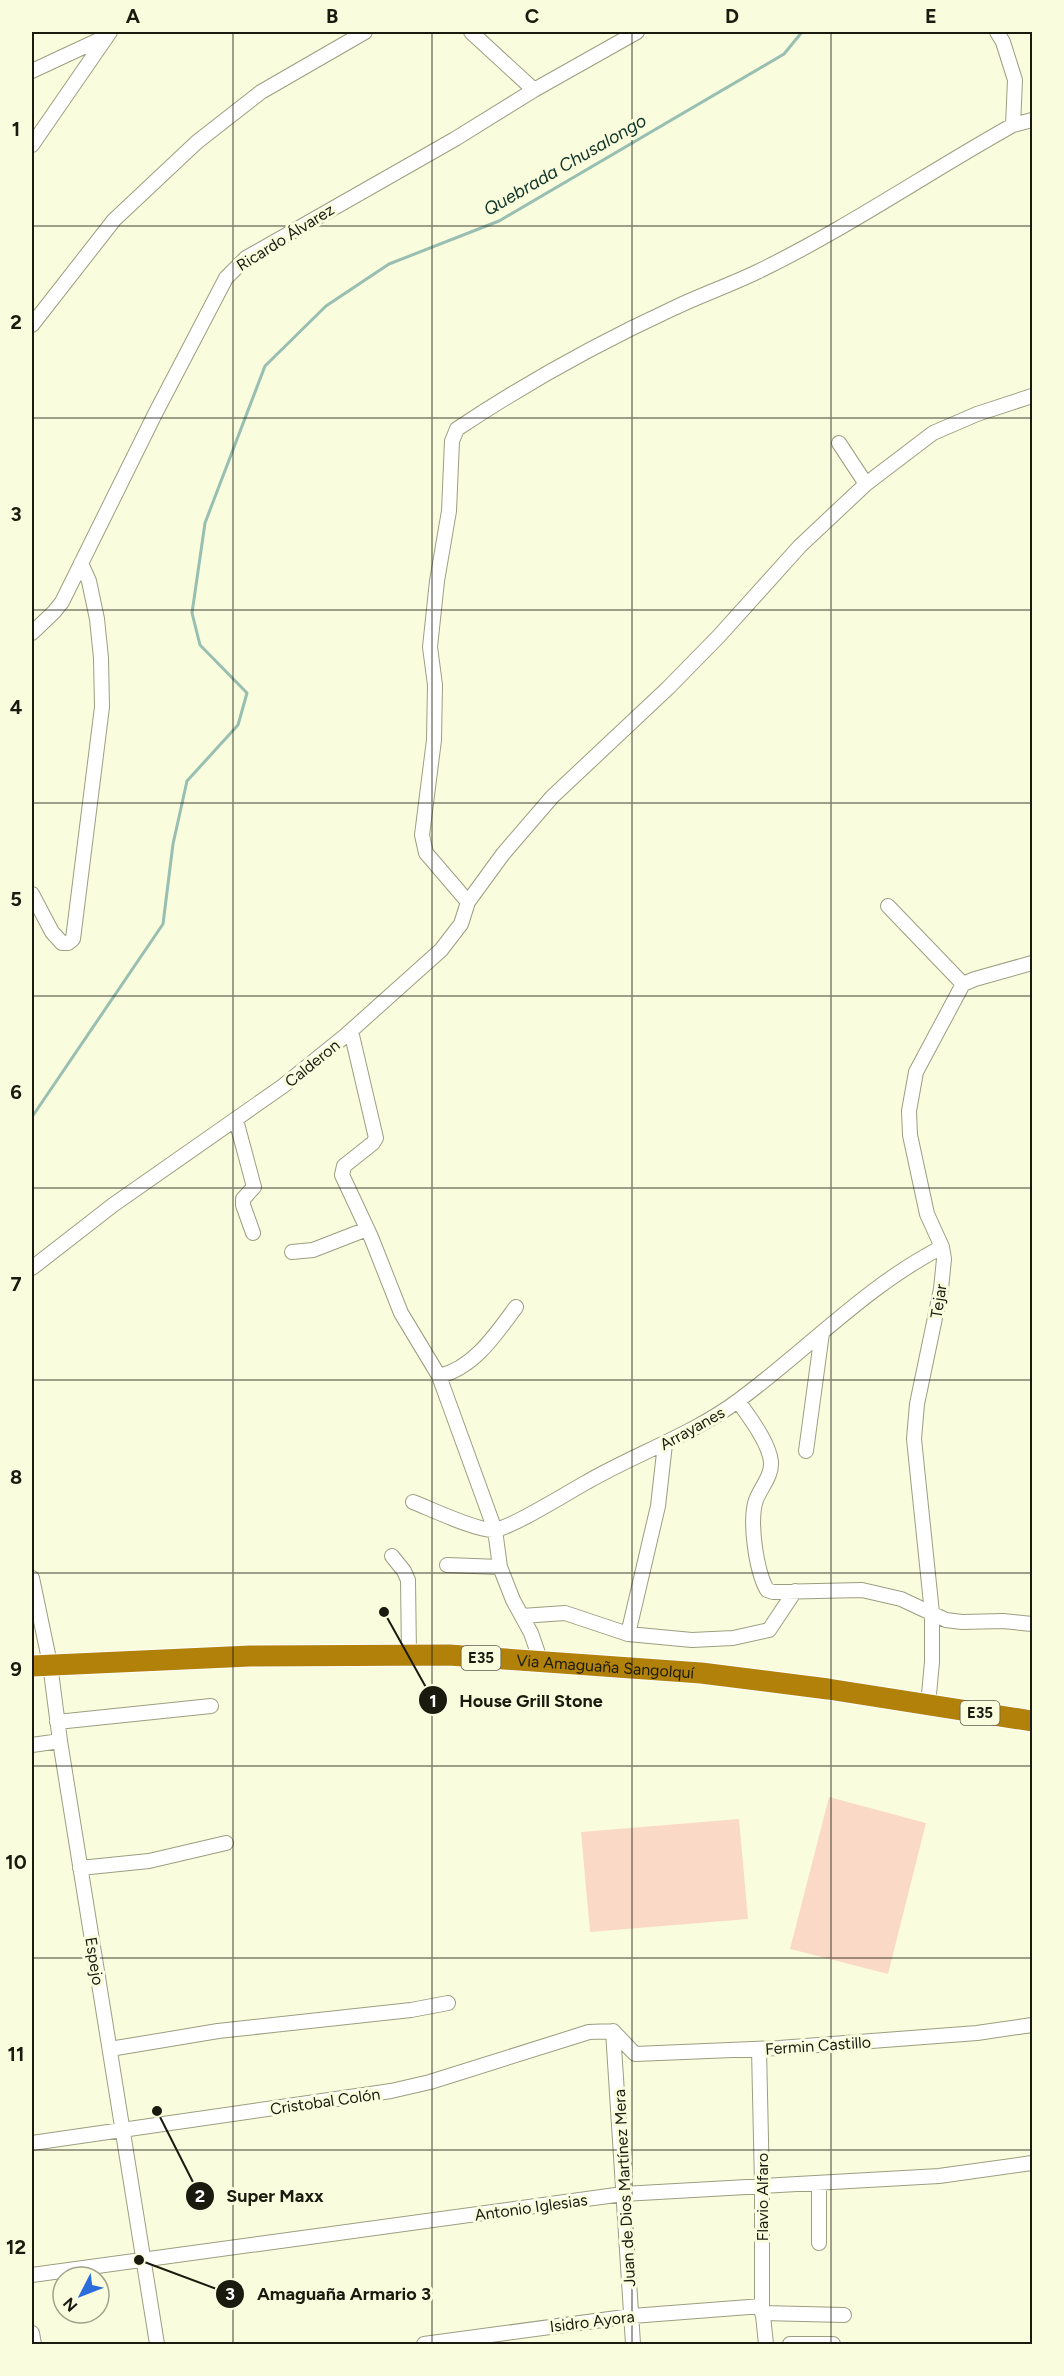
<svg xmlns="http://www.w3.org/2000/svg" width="1064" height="2376" font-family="Figtree,sans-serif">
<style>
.pitch{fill:#fadac7}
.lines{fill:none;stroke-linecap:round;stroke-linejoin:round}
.stream{stroke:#98bfb1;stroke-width:3}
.minor-casing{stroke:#9c9e80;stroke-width:16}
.highway-casing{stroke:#fff;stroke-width:23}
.minor{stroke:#fff;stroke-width:14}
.highway{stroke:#b1810a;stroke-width:21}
.grid{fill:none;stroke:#1a1a0f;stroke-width:1.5;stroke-opacity:0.55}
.labels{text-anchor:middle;stroke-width:6;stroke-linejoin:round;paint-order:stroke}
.shield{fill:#fafddd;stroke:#5d5e4d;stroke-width:1.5}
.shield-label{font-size:15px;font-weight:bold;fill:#1a1a0f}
.street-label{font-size:16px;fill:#1a1a0f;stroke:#fafddd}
.water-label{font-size:18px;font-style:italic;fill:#103429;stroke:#fafddd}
.leader{fill:none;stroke:#1a1a0f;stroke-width:2}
.callout-dot{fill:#1a1a0f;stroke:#fafddd;stroke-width:2}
.mark-label{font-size:18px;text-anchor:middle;font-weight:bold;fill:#fff}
.callout-label{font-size:18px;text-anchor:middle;font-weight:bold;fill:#1a1a0f;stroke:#fafddd;stroke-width:6;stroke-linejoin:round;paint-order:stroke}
.neatline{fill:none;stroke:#1a1a0f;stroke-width:2}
.grid-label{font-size:20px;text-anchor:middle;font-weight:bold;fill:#1a1a0f}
</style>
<rect width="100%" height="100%" fill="#fafddd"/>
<path class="pitch" d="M 829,1797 L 926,1823 L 888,1974 L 790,1949 Z
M 739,1819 L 748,1919 L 590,1932 L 581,1832 Z"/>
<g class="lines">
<path class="stream" d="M 32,1117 L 163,924 L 173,844 L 187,781 L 238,725 L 247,693 L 200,645 L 192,613 L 205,523 L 265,366 L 326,306 L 389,264 L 499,221 L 784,54 L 802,32"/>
<g class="minor-casing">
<path id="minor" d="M 471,32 L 534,90
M 997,32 L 1003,42 L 1015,80 L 1013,125
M 32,71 L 105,37
M 32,145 L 110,32
M 32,325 L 114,220 L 197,142 L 261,92 L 365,32
M 839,443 L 866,484
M 32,633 L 54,612 L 62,602 L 155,414 L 226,278 L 246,258 L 455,139 L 534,90 L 637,32
M 32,894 L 52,932 L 62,943 L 68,943 L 73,939 L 102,707 L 101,658 L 97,619 L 89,581 L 81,563
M 468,902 L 503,854 L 552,797 L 668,688 L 719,636 L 800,546 L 866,484 L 933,433 L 977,414 L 1032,396
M 888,906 L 963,984
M 351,1031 L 376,1138 L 373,1143 L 344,1166 L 342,1175 L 371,1237 L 401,1313 L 439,1376 L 495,1530 L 500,1567 L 513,1600 L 531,1633 L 541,1662
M 236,1120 L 254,1187 L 243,1199 L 243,1205 L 253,1233
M 292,1252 L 313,1250 L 367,1229
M 32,1268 L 113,1205 L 283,1086 L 345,1036 L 441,950 L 461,924 L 468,902 L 426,853 L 422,835 L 434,740 L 435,685 L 430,647 L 437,581 L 449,511 L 452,441 L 457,429 C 526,383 598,343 674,308 C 701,295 730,285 757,272 C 846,229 927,173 1013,125 L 1032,120
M 439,1376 C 474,1368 496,1334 516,1307
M 738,1401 C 749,1417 769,1442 771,1462 C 772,1476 761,1487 756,1500 C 749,1521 756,1570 767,1590 L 773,1592 L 862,1590 L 901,1599 L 946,1620 L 962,1622 L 1003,1621 L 1032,1624
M 806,1451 L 822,1333
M 413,1502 C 431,1509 477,1531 494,1530 C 510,1529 570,1491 587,1482 C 637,1453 692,1435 739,1400 C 807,1350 866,1286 942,1247
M 392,1556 L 404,1571 L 408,1580 L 409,1655
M 447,1565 L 500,1567
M 32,1578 L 50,1664 L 60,1741 L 157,2344
M 522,1616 L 565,1613 L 628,1634 L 692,1640 L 733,1638 L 769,1630 L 795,1591
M 628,1634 L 658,1506 L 665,1444
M 928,1705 L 932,1662 L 932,1613 L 914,1439 L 917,1404 L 941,1289 L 944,1259 L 942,1247 L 927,1214 L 910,1135 L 909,1111 L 916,1072 L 963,984 L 975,979 L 1032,963
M 57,1722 L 211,1706
M 32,1745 L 60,1741
M 80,1868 L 149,1861 L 226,1843
M 613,2031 L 635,2054 L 779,2048 L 977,2033 L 1032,2025
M 613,2031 L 633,2344
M 110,2049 L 218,2031 L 411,2010 L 448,2003
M 759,2049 L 762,2185 L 762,2306 L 766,2344
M 32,2143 L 391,2091 L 430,2082 L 589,2032 L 613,2031
M 819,2243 L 819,2184
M 32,2275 L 623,2194 L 939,2176 L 1032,2163
M 762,2313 L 844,2315
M 32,2333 L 34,2344
M 424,2344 L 632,2316 L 762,2306
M 790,2344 L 833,2344"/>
</g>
<g class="highway-casing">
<g id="highway">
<path id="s1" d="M 32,1666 L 250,1656 L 449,1655 L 701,1673 L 828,1689 L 1032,1721"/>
</g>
</g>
<use href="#minor" class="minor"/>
<use href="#highway" class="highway"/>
</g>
<path class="grid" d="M 233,32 L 233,2344M 432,32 L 432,2344M 632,32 L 632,2344M 831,32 L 831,2344M 32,226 L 1032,226M 32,418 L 1032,418M 32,610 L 1032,610M 32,803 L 1032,803M 32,996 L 1032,996M 32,1188 L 1032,1188M 32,1380 L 1032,1380M 32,1573 L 1032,1573M 32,1766 L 1032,1766M 32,1958 L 1032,1958M 32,2150 L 1032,2150"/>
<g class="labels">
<g class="shield">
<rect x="461.5" y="1646" width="39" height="24" rx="4.5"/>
<rect x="960.5" y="1701" width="39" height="24" rx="4.5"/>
</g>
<g class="shield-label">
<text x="481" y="1663">E35</text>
<text x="980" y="1718">E35</text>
</g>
<g class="street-label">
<text transform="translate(285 237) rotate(-32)" y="6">Ricardo Álvarez</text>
<text transform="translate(312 1063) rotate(-39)" y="6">Calderon</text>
<text transform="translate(938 1301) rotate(-81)" y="6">Tejar</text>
<text transform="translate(692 1428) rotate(-29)" y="6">Arrayanes</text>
<text dy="6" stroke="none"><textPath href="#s1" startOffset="574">Via Amaguaña Sangolquí</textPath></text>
<text transform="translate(95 1961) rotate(81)" y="6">Espejo</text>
<text transform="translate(818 2045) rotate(-4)" y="6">Fermin Castillo</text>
<text transform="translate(325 2101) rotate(-8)" y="6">Cristobal Colón</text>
<text transform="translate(624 2188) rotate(-93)" y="6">Juan de Dios Martínez Mera</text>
<text transform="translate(762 2197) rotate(-90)" y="6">Flavio Alfaro</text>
<text transform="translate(531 2207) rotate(-8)" y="6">Antonio Iglesias</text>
<text transform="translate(592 2321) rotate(-7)" y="6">Isidro Ayora</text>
</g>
<g class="water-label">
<text transform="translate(565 165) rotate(-30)" y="6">Quebrada Chusalongo</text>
</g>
</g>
<path class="leader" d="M384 1612L433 1700M157 2111L200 2196M139 2260L230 2294"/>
<g class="callout-dot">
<circle cx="384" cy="1612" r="6"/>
<circle cx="157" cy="2111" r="6"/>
<circle cx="139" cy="2260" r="6"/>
<circle cx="433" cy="1700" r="15"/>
<circle cx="200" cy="2196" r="15"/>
<circle cx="230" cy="2294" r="15"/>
</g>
<g class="mark-label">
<text x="433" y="1707">1</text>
<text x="200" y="2202">2</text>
<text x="230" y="2300">3</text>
</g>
<g class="callout-label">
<text x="531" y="1707">House Grill Stone</text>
<text x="275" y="2202">Super Maxx</text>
<text x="344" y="2300">Amaguaña Armario 3</text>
</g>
<rect width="1064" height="2376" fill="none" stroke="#fafddd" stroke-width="66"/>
<g transform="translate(81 2295) rotate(228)"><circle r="28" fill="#fafddd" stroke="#a0a28b" stroke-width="1.5"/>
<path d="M0-4.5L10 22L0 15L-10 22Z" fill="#2b6edb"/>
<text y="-9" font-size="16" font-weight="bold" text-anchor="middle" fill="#1a1a0f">N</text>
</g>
<rect x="33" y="33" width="998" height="2310" class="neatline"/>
<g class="grid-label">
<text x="133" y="23">A</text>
<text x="332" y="23">B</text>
<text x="532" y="23">C</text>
<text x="732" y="23">D</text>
<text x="931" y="23">E</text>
<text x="16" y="136">1</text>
<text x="16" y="329">2</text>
<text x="16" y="521">3</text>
<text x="16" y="714">4</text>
<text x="16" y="906">5</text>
<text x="16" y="1099">6</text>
<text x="16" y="1291">7</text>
<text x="16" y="1484">8</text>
<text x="16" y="1676">9</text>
<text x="16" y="1869">10</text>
<text x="16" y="2061">11</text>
<text x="16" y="2254">12</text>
</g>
</svg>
